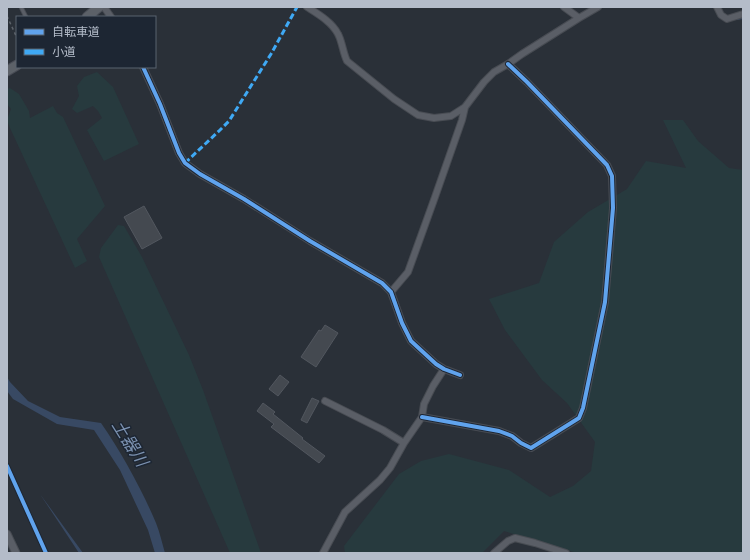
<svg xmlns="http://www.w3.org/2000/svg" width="750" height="560" font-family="'Alegreya Sans','Noto Sans JP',sans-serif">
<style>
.green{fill:#273a3e}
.water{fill:#384963}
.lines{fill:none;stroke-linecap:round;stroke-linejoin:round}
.stream{stroke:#384963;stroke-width:2}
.building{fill:#444950;stroke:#52575f}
.service-casing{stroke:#484c53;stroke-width:5}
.minor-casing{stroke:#484c53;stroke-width:8}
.tertiary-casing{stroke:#484c53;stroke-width:9}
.primary-casing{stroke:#484c55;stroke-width:11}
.path{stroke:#5d636a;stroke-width:1.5;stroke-dasharray:3 3;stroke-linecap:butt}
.service{stroke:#5a5e66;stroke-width:3}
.minor{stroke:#5a5e66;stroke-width:6}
.tertiary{stroke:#5a5e66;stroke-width:7}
.primary{stroke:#5c6168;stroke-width:9}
.quiet{stroke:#3fa9f5;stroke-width:3;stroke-dasharray:6 3;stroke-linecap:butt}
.cycleway-casing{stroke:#1d2633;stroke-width:6}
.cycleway{stroke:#60a3ed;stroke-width:4}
.labels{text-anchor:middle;stroke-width:3;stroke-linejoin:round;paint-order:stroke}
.water-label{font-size:17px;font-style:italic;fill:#7c92b1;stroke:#1d2633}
</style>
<rect width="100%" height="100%" fill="#2a3038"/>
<path class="green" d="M 97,72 L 113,87 L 139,144 L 104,161 L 87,130 L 102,118 L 98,111 L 93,106 L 77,113 L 72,109 L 79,96 L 77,86 L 84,77 Z
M 10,88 L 19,94 L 29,111 L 30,118 L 53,106 L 57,113 L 63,117 L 105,206 L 77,239 L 87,261 L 75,268 L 10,128 L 7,120 L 11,109 L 7,104 L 7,89 Z
M 663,120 L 683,120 L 698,141 L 729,168 L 743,170 L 743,553 L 577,553 L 504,531 L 482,553 L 345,553 L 344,546 L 399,474 L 421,461 L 449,454 L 509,470 L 550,497 L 573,486 L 591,471 L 595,442 L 567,403 L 542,380 L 505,330 L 489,299 L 539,283 L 554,242 L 588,212 L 627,189 L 646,161 L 686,168 Z
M 118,225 L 124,226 L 142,257 L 189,355 L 203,390 L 261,553 L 230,553 L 99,257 L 101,248 Z"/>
<path class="water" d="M 7,377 L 10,382 L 28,401 L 60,417 L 101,423 C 122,453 142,490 156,523 C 160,533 162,543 165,553 L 155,553 L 148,530 L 120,470 L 94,430 L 57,424 L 13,399 L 7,391 Z
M 40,494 L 83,553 L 79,553 Z"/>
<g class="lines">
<path class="stream" d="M 737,19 L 743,18"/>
</g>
<path class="building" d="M 144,206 L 162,238 L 142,249 L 124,217 Z
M 325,325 L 338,333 L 316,367 L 301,357 L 319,330 L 321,331 Z
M 280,375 L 289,382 L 278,396 L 269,389 Z
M 312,398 L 319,401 L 307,423 L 301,420 Z
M 263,403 L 275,412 L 273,414 L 303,438 L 302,439 L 325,456 L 319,463 L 271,427 L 274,424 L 257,411 Z"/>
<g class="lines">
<g class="service-casing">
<path id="service" d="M 21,7 L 26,17"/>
</g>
<g class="minor-casing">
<path id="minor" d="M 104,7 L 111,17
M 307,7 C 318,14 332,22 338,34 C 342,41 343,53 347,61 L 394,99 L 418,115 L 434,118 L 451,116 L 465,107
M 564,7 L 579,18
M 717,7 L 721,15 L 727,19 L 743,14
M 143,67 L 160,104 L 179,153 L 185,163 L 200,174 L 244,199 L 310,241 L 382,283 L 391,292 L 402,323 L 411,341 L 436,364 L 444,369 L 460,375
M 391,292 L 408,272 L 435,197 L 462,120 L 465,107 L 484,82 L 494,72 L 508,64 L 522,54 L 579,18 L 598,7
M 325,401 L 383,430 L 404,443
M 422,417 L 499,431 L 512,436 L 521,443 L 531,448 L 579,418 L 583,408 L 605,302 L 613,208 L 612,176 L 607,165 L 527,82 L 508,64
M 323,553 L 345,512 L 380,480 L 390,468 L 404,443 L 422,417 L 424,404 L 433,386 L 444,369
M 494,553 L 508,541 L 515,538 L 535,543 L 566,553"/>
</g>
<g class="tertiary-casing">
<path id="tertiary" d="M 7,534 L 16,553"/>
</g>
<g class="primary-casing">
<path id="primary" d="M 87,17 L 99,7
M 7,71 L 17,65"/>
</g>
<path class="path" d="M 7,16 L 17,38"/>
<use href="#service" class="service"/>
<use href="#minor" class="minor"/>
<use href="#tertiary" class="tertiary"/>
<use href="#primary" class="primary"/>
<path class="quiet" d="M 185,163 L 220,130 L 229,121 L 271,54 L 297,7"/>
<g class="cycleway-casing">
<path id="cycleway" d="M 143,67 L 160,104 L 179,153 L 185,163 L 200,174 L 244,199 L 310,241 L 382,283 L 391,292 L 402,323 L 411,341 L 436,364 L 444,369 L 460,375
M 422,417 L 499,431 L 512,436 L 521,443 L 531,448 L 579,418 L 583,408 L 605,302 L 613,208 L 612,176 L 607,165 L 527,82 L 508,64
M 7,466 L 46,553"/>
</g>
<use href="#cycleway" class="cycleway"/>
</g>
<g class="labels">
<g class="water-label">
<text transform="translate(130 443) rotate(58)" y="6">土器川</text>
</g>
</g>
<rect width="750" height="560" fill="none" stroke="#b4bcc9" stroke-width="16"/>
<rect x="16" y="16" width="140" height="52" fill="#1d2633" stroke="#59626f"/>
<rect x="24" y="29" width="20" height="6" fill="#60a3ed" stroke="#59626f"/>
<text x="52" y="36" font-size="12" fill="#b4bcc9">自転車道</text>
<rect x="24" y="49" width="20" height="6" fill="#3fa9f5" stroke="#59626f"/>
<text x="52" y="56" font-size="12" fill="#b4bcc9">小道</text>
</svg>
